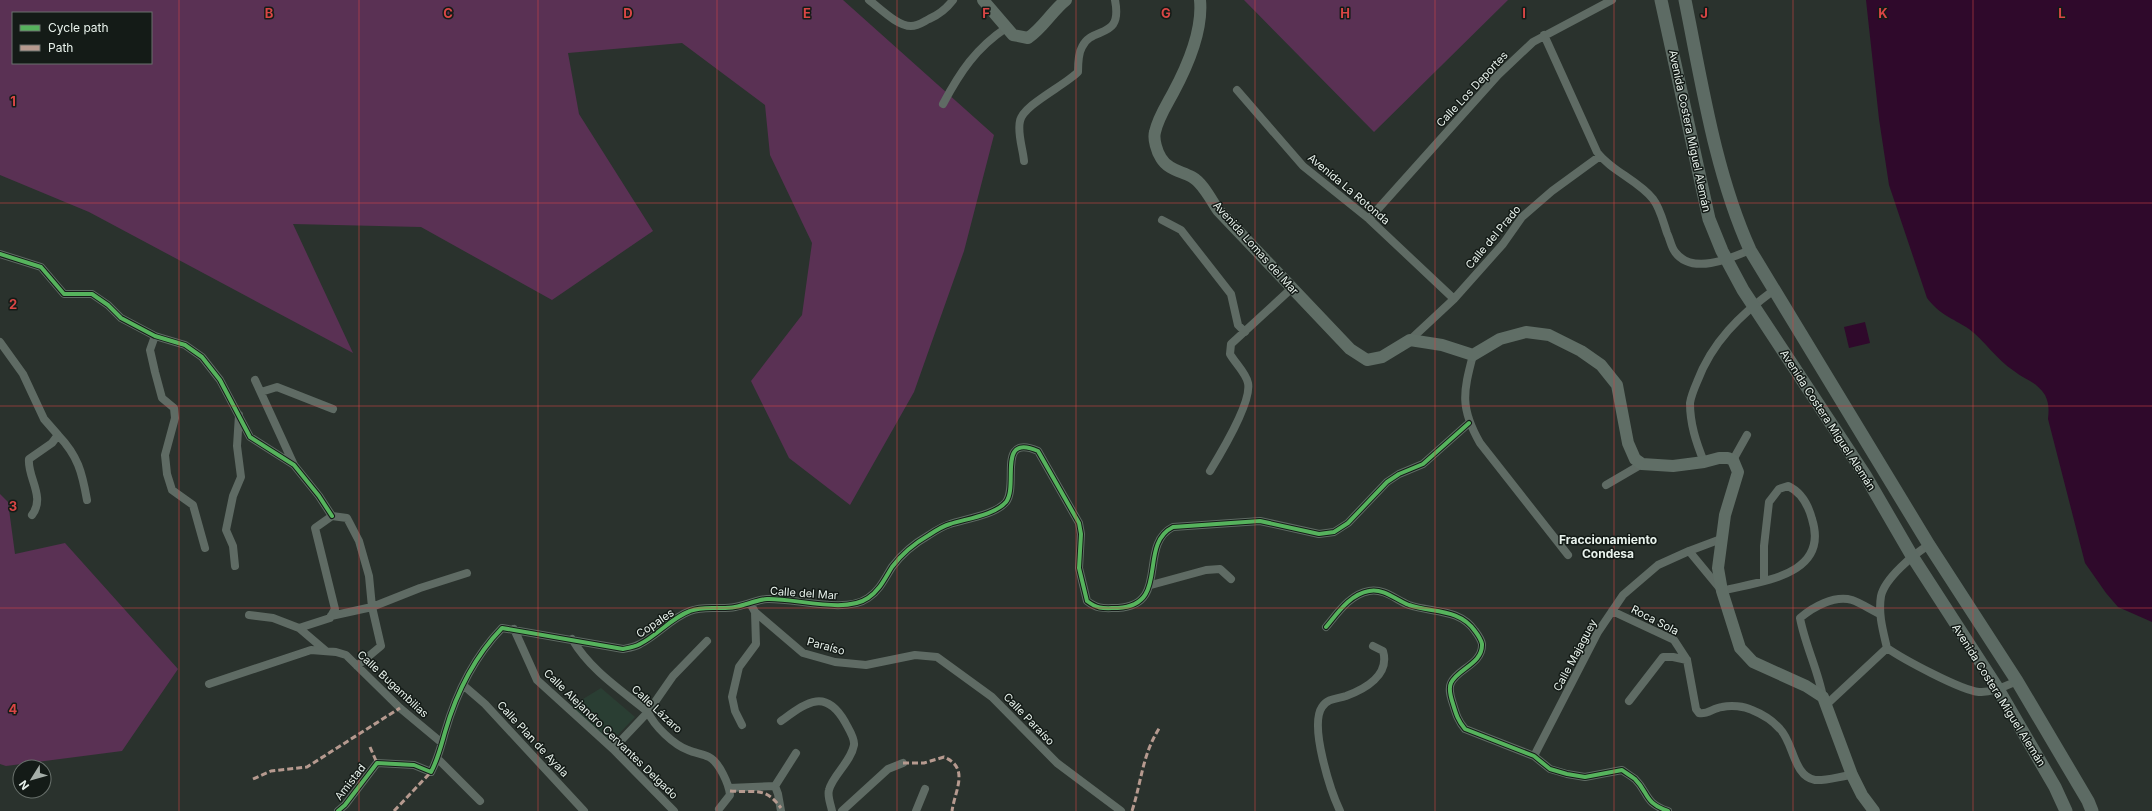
<svg xmlns="http://www.w3.org/2000/svg" width="2152" height="811" font-family="Inter,sans-serif">
<style>
.built{fill:#2a3e33}
.green{fill:#5a3154;fill-rule:evenodd}
.water{fill:#2f092b}
.lines{fill:none;stroke-linecap:round;stroke-linejoin:round}
.street{stroke:#5f6b64;stroke-width:8}
.secondary{stroke:#606e66;stroke-width:12}
.primary{stroke:#5d6b64;stroke-width:13}
.quiet{stroke:#b69a8f;stroke-width:3;stroke-dasharray:6 3;stroke-linecap:butt}
.cycleway-casing{stroke:#141b17;stroke-width:6}
.cycleway{stroke:#56b35d;stroke-width:4}
.grid{fill:none;stroke:#d94645;stroke-width:1;stroke-opacity:0.55}
.labels{text-anchor:middle;stroke-width:3;stroke-linejoin:round;paint-order:stroke}
.street-label{font-size:11px;fill:#e8f2ec;stroke:#141b17}
.neighbourhood-label{font-size:12px;font-weight:bold;fill:#e8f2ec;stroke:#141b17}
.grid-label{font-size:13px;text-anchor:middle;font-weight:bold;fill:#d94645;stroke:#141b17;stroke-width:3;stroke-linejoin:round;paint-order:stroke}
</style>
<rect width="100%" height="100%" fill="#2a322d"/>
<path class="built" d="M 601,688 L 635,717 L 610,743 L 570,707 Z"/>
<path class="green" d="M 0,0 L 843,0 L 994,135 L 964,251 L 914,392 L 850,505 L 789,458 L 751,381 L 802,315 L 812,243 L 770,155 L 765,105 L 682,43 L 568,53 L 579,114 L 653,231 L 552,300 L 421,227 L 293,224 L 353,353 L 89,212 L 0,175 ZM 13,13 L 151,13 L 151,63 L 13,63 Z
M 1244,0 L 1508,0 L 1374,132 Z
M 0,494 L 8,502 L 15,554 L 65,543 L 178,669 L 122,751 L 6,766 L 0,764 Z"/>
<path class="water" d="M 1866,0 L 2152,0 L 2152,622 L 2118,607 L 2106,593 L 2085,563 L 2048,419 C 2049,410 2049,403 2045,395 C 2036,381 2025,380 2014,371 C 1997,360 1983,339 1969,329 C 1951,317 1941,316 1927,298 L 1889,185 L 1879,119 Z
M 1865,322 L 1870,343 L 1849,348 L 1844,327 Z"/>
<g class="lines">
<path class="street" d="M 869,0 C 880,8 897,26 911,26 C 918,26 923,22 929,19 C 938,15 947,8 953,0
M 1544,35 L 1597,152 C 1611,171 1638,180 1653,199 C 1660,208 1663,221 1667,233 C 1670,239 1671,247 1675,252 C 1692,275 1729,259 1750,250
M 1237,90 L 1303,166 L 1369,219 L 1454,299
M 943,104 C 960,72 976,48 1006,28
M 1024,161 C 1023,149 1017,133 1020,121 C 1023,105 1064,86 1078,72 C 1078,64 1078,54 1082,47 C 1092,25 1123,41 1115,0
M 1369,219 L 1498,75 L 1533,42 L 1612,0
M 1162,220 L 1181,230 L 1231,294 L 1238,325 L 1245,332
M 0,254 L 41,267 L 64,294 L 92,294 L 108,305 L 121,318 L 155,336 L 185,345 L 202,357 L 220,380 L 250,437 L 294,465 L 319,496 L 332,516
M 155,336 L 150,350 L 155,372 L 162,398 L 174,408 L 175,418 L 165,455 L 167,474 L 172,490 L 193,505 L 205,548
M 1410,340 L 1454,299 L 1503,244 L 1522,217 L 1552,191 L 1600,156
M 0,342 L 23,374 L 44,419 L 58,435 L 52,443 L 29,459 C 27,477 46,497 32,515
M 1473,355 C 1463,393 1460,408 1480,443 L 1568,555
M 255,380 L 294,465
M 261,392 L 277,387 L 333,409
M 58,435 C 78,456 82,472 87,500
M 1733,460 L 1747,435
M 1704,462 C 1696,442 1690,424 1690,403 C 1691,396 1694,389 1697,382 C 1712,342 1740,315 1774,290
M 1210,471 C 1221,453 1252,402 1248,383 C 1246,373 1235,363 1230,354 L 1231,344 L 1292,288
M 1606,485 L 1642,464
M 1929,545 C 1914,554 1885,578 1881,596 C 1878,614 1883,631 1887,648 C 1903,659 1960,690 1979,692 C 1992,693 2005,686 2017,681
M 1689,551 L 1722,591 C 1761,581 1830,576 1812,519 C 1808,504 1801,492 1788,486 L 1779,489 L 1769,502 L 1764,546 L 1764,580
M 235,566 L 233,546 L 226,530 L 233,496 L 241,477 L 237,446 L 239,415
M 1151,585 L 1206,570 L 1220,569 L 1231,579
M 750,603 L 755,612 L 803,653 L 835,662 L 866,665 L 915,655 L 937,657 L 992,697 L 1057,763 L 1121,811
M 1612,611 L 1674,640 L 1687,660 L 1696,709 L 1699,713 C 1707,715 1713,708 1722,707 C 1731,705 1744,706 1752,710 C 1762,714 1773,721 1780,729 C 1794,743 1793,776 1815,780 C 1826,781 1841,776 1852,775
M 249,615 L 273,618 L 299,628 L 326,651
M 331,616 L 372,607 L 420,588 L 467,573
M 1326,627 C 1337,614 1350,594 1369,591 C 1384,588 1396,600 1409,605 C 1432,613 1459,608 1475,631 C 1478,635 1481,639 1482,644 C 1483,664 1457,669 1451,683 C 1448,689 1451,698 1453,704 C 1456,714 1458,721 1465,729 L 1534,756 L 1550,769 L 1567,774 L 1585,777 L 1622,770 C 1626,773 1631,776 1635,779 C 1649,793 1644,803 1668,811
M 299,628 L 330,618 L 335,609 L 315,528 L 332,516 L 347,518 L 359,541 L 369,576 L 372,607 L 381,646 L 357,666
M 514,629 L 537,680 L 613,749 L 674,811
M 572,639 C 590,670 621,690 648,712 C 654,726 674,745 688,750 C 695,753 703,754 709,757 C 719,762 729,784 730,795 L 719,809
M 209,684 L 311,650 L 336,652 L 346,655 L 400,708 L 442,743
M 463,685 L 485,704 L 584,811
M 1823,697 C 1818,670 1805,645 1800,618 C 1813,607 1834,595 1852,600 C 1861,603 1871,610 1880,614
M 1629,701 L 1663,657 L 1673,657 L 1687,660
M 1827,704 L 1887,648
M 781,721 C 806,703 825,687 845,722 C 848,728 855,738 854,745 C 851,762 832,776 829,790 C 827,796 831,805 832,811
M 742,725 L 735,711 L 732,697 L 739,667 L 756,644 L 755,612
M 613,749 L 648,712 L 673,676 L 707,641
M 1534,756 L 1598,632 L 1623,595 L 1658,565 L 1689,551 L 1721,539
M 438,759 L 480,801
M 775,786 L 796,753
M 775,786 L 778,794 L 781,811
M 729,788 L 775,786
M 338,811 L 345,805 L 377,763 L 414,765 L 431,772 C 438,759 441,746 445,732 C 456,694 474,657 502,628 L 623,649 C 628,648 635,647 640,644 C 658,635 671,618 690,611 C 705,605 720,610 735,607 C 746,605 756,600 767,599 C 796,598 845,614 868,598 C 880,590 885,578 892,567 C 901,555 915,543 929,535 C 935,531 943,526 950,524 C 965,519 995,515 1006,502 C 1019,485 996,433 1038,451 L 1079,523 L 1081,534 L 1079,568 L 1087,601 C 1099,610 1104,608 1118,608 C 1171,605 1137,545 1173,527 L 1260,521 L 1319,534 L 1334,532 L 1348,523 L 1387,482 L 1399,474 L 1423,464 L 1469,423
M 842,811 L 888,769 L 903,763
M 916,811 L 925,789
M 1340,811 C 1331,792 1309,726 1322,707 C 1328,698 1337,699 1346,696 C 1365,689 1390,675 1383,651 L 1373,646"/>
<path class="secondary" d="M 983,0 L 1013,35 L 1028,38 C 1043,28 1052,11 1066,0
M 1200,0 C 1203,30 1187,67 1173,93 C 1166,106 1158,118 1155,132 C 1153,139 1157,152 1161,158 C 1168,170 1181,171 1192,177 C 1203,183 1211,200 1218,210 L 1350,349 L 1367,360 L 1382,357 L 1410,340 L 1442,345 L 1473,355 L 1500,339 L 1526,332 L 1549,335 L 1581,351 L 1601,365 L 1617,385 L 1628,443 L 1635,459 L 1642,464 L 1673,466 L 1704,462 L 1719,458 L 1728,458 L 1733,460 L 1738,472 L 1725,515 L 1718,568 L 1722,591 L 1740,648 L 1753,662 L 1806,686 L 1823,697 L 1852,775 L 1862,795 L 1874,811"/>
<path class="primary" d="M 1661,0 L 1709,219 L 1722,251 L 1743,290 L 1865,475 L 1912,556 L 1998,689 L 2055,787 L 2066,811
M 1685,0 C 1702,84 1715,172 1750,250 L 1929,545 L 2017,681 L 2088,801 L 2092,811"/>
<path class="quiet" d="M 370,747 L 377,763
M 903,763 L 924,763 L 944,757 C 970,768 955,790 952,811
M 253,779 L 271,771 L 307,767 L 400,708
M 730,791 C 755,793 765,786 781,808
M 394,811 L 431,772
M 1132,811 C 1142,780 1142,755 1160,727"/>
<g class="cycleway-casing">
<path id="cycleway" d="M 0,254 L 41,267 L 64,294 L 92,294 L 108,305 L 121,318 L 155,336 L 185,345 L 202,357 L 220,380 L 250,437 L 294,465 L 319,496 L 332,516
M 1326,627 C 1337,614 1350,594 1369,591 C 1384,588 1396,600 1409,605 C 1432,613 1459,608 1475,631 C 1478,635 1481,639 1482,644 C 1483,664 1457,669 1451,683 C 1448,689 1451,698 1453,704 C 1456,714 1458,721 1465,729 L 1534,756 L 1550,769 L 1567,774 L 1585,777 L 1622,770 C 1626,773 1631,776 1635,779 C 1649,793 1644,803 1668,811
M 338,811 L 345,805 L 377,763 L 414,765 L 431,772 C 438,759 441,746 445,732 C 456,694 474,657 502,628 L 623,649 C 628,648 635,647 640,644 C 658,635 671,618 690,611 C 705,605 720,610 735,607 C 746,605 756,600 767,599 C 796,598 845,614 868,598 C 880,590 885,578 892,567 C 901,555 915,543 929,535 C 935,531 943,526 950,524 C 965,519 995,515 1006,502 C 1019,485 996,433 1038,451 L 1079,523 L 1081,534 L 1079,568 L 1087,601 C 1099,610 1104,608 1118,608 C 1171,605 1137,545 1173,527 L 1260,521 L 1319,534 L 1334,532 L 1348,523 L 1387,482 L 1399,474 L 1423,464 L 1469,423"/>
</g>
<use href="#cycleway" class="cycleway"/>
</g>
<path class="grid" d="M 179,0 L 179,811M 359,0 L 359,811M 538,0 L 538,811M 717,0 L 717,811M 897,0 L 897,811M 1076,0 L 1076,811M 1255,0 L 1255,811M 1435,0 L 1435,811M 1614,0 L 1614,811M 1793,0 L 1793,811M 1973,0 L 1973,811M 0,203 L 2152,203M 0,406 L 2152,406M 0,608 L 2152,608"/>
<g class="labels">
<g class="street-label">
<text transform="translate(1472 89) rotate(-47)" y="4">Calle Los Deportes</text>
<text transform="translate(1690 131) rotate(78)" y="4">Avenida Costera Miguel Alemán</text>
<text transform="translate(1349 189) rotate(40)" y="4">Avenida La Rotonda</text>
<text transform="translate(1493 237) rotate(-50)" y="4">Calle del Prado</text>
<text transform="translate(1256 248) rotate(48)" y="4">Avenida Lomas del Mar</text>
<text transform="translate(1828 420) rotate(57)" y="4">Avenida Costera Miguel Alemán</text>
<text transform="translate(804 593) rotate(4)" y="4">Calle del Mar</text>
<text transform="translate(1655 620) rotate(27)" y="4">Roca Sola</text>
<text transform="translate(655 623) rotate(-34)" y="4">Copales</text>
<text transform="translate(826 646) rotate(15)" y="4">Paraíso</text>
<text transform="translate(1575 655) rotate(-62)" y="4">Calle Majaguey</text>
<text transform="translate(393 684) rotate(43)" y="4">Calle Bugambilias</text>
<text transform="translate(1999 695) rotate(58)" y="4">Avenida Costera Miguel Alemán</text>
<text transform="translate(657 709) rotate(43)" y="4">Calle Lázaro</text>
<text transform="translate(1029 719) rotate(46)" y="4">Calle Paraíso</text>
<text transform="translate(611 734) rotate(44)" y="4">Calle Alejandro Cervantes Delgado</text>
<text transform="translate(533 739) rotate(47)" y="4">Calle Plan de Ayala</text>
<text transform="translate(350 782) rotate(-52)" y="4">Amistad</text>
</g>
<g class="neighbourhood-label">
<text x="1608" y="544">Fraccionamiento<tspan x="1608" dy="14">Condesa</tspan></text>
</g>
</g>
<g class="grid-label">
<text x="269" y="18">B</text>
<text x="448" y="18">C</text>
<text x="628" y="18">D</text>
<text x="807" y="18">E</text>
<text x="986" y="18">F</text>
<text x="1166" y="18">G</text>
<text x="1345" y="18">H</text>
<text x="1524" y="18">I</text>
<text x="1704" y="18">J</text>
<text x="1883" y="18">K</text>
<text x="2062" y="18">L</text>
<text x="13" y="106">1</text>
<text x="13" y="309">2</text>
<text x="13" y="511">3</text>
<text x="13" y="714">4</text>
</g>
<rect x="12" y="12" width="140" height="52" fill="#141b17" stroke="#69716c"/>
<rect x="20" y="25" width="20" height="6" fill="#56b35d" stroke="#69716c"/>
<text x="48" y="32" font-size="12" fill="#e8f2ec">Cycle path</text>
<rect x="20" y="45" width="20" height="6" fill="#b69a8f" stroke="#69716c"/>
<text x="48" y="52" font-size="12" fill="#e8f2ec">Path</text>
<g transform="translate(32 779) rotate(233)"><circle r="19" fill="#141b17" stroke="#69716c"/>
<path d="M0-3L7 15L0 10L-7 15Z" fill="#a6afa9"/>
<text y="-6" font-size="11" font-weight="bold" text-anchor="middle" fill="#e8f2ec">N</text>
</g>
</svg>
